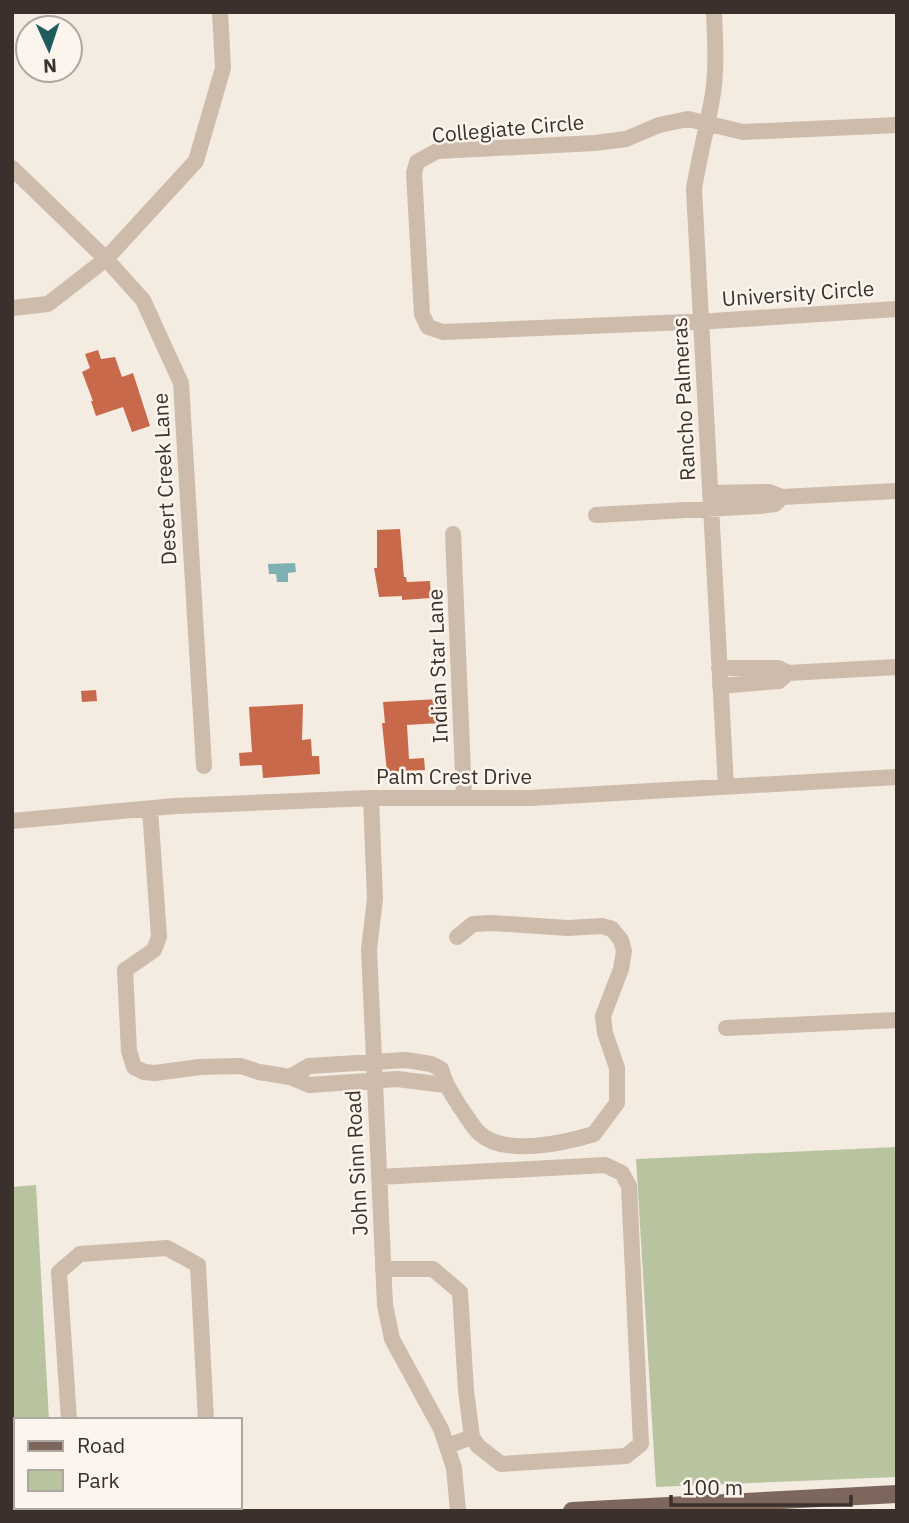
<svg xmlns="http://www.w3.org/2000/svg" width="909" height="1523" font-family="'IBM Plex Sans',sans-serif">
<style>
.green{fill:#b8c4a0}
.water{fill:#7fb0b2}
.building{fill:#c8694b}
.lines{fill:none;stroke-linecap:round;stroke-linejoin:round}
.minor{stroke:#cdbbac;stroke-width:16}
.major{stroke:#7d675c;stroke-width:18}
.labels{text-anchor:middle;stroke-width:5;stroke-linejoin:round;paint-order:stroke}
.street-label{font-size:21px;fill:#3b302b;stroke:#fbf5ee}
</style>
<rect width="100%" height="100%" fill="#f4ebe1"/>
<path class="green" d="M 897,1147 L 897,1477 L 656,1487 L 636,1159 Z
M 36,1185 L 49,1420 L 16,1420 L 16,1507 L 53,1507 L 53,1511 L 12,1511 L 12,1187 Z"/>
<path class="water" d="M 295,563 L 296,572 L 288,573 L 288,582 L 277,582 L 276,574 L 269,574 L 268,564 Z"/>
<path class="building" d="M 98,350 L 101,359 L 115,357 L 122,377 L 133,373 L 150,426 L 132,432 L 123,407 L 96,416 L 91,401 L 93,401 L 82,372 L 90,368 L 85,354 Z
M 400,529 L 404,577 L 406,577 L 407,582 L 430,581 L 431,598 L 402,600 L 402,596 L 379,597 L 374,568 L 377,568 L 377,530 Z
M 96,690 L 97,701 L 82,702 L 81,691 Z
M 439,699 L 440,723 L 407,725 L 409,759 L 424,758 L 425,770 L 387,772 L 382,723 L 385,723 L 383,702 Z
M 303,704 L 302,740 L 311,739 L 312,756 L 319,756 L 320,774 L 263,778 L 262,765 L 240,766 L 239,753 L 252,752 L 249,707 Z"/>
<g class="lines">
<path class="minor" d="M 714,12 C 715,39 717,67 713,93 C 708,125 699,157 694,189 L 726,787
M 897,125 L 743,132 L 688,119 L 659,125 L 626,139 L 595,143 L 437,151 L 417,162 L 414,173 L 422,314 L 428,327 L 443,332 L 712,321 L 897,309
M 12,168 L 106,259 L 143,300 L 181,383 L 204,766
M 12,308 L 48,304 L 106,259 L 196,161 L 223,68 L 220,12
M 782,497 L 897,491
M 596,515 L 759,506 L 775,504 L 782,497 L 769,492 L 710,493
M 453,534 L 464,797
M 719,668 L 778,668 L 788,673 L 779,681 L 720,686
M 788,673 L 897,667
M 371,798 L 375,899 L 369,949 L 385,1305 L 392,1339 L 441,1429 L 454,1468 L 458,1511
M 150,809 L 159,937 L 154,950 L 125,970 L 129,1051 L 134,1067 L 144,1072 L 155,1073 L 200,1067 L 241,1066 L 259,1072 L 290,1077 L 309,1085 L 397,1079 L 445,1085
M 12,821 L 175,806 L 371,798 L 530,798 L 897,777
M 726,1028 L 897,1020
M 290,1077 L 309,1066 L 406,1060 L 431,1064 L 441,1069 C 445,1084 452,1094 460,1107 C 466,1115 472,1126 479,1133 C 505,1157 564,1143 594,1134 L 617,1103 L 617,1068 L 605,1033 L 603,1016 L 621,969 L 624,951 L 621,940 L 612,929 L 602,926 L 568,928 L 492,923 L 473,924 L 457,937
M 379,1177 L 605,1165 L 622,1173 L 629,1186 L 641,1444 L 626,1456 L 501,1464 L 478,1446 L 472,1437 L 447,1446
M 383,1269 L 433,1269 L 460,1292 L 466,1391 L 472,1437
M 69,1420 L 59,1272 L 80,1254 L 167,1248 L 198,1265 L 206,1420
M 75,1507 L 75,1511"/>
<path class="major" d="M 572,1511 L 897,1494"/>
</g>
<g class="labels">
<g class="street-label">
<text transform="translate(508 129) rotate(-5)" y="7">Collegiate Circle</text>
<text transform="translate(798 294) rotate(-4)" y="7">University Circle</text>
<text transform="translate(684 399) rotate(-93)" y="7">Rancho Palmeras</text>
<text transform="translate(165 479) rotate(-93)" y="7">Desert Creek Lane</text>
<text transform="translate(438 666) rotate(-92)" y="7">Indian Star Lane</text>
<text x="454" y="784">Palm Crest Drive</text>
<text transform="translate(357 1163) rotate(-93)" y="7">John Sinn Road</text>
</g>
</g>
<rect width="909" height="1523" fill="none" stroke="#3b302b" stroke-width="28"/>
<rect x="14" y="1418" width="228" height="91" fill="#fbf5ee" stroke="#aea6a0" stroke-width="2"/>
<rect x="28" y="1441" width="35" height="10" fill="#7d675c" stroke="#aea6a0" stroke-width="2"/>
<text x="77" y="1453" font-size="21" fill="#3b302b">Road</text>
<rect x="28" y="1470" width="35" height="21" fill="#b8c4a0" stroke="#aea6a0" stroke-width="2"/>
<text x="77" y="1488" font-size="21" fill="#3b302b">Park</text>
<g transform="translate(49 49) rotate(177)"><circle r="33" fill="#fbf5ee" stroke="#aea6a0" stroke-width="2"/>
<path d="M0-5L12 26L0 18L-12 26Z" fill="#1f5a5e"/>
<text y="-10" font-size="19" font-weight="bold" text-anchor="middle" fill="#3b302b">N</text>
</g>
<path d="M671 1495v10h180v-10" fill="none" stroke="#3b302b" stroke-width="3.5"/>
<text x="682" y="1495" font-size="21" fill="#3b302b" stroke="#fbf5ee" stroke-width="5" paint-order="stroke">100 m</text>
</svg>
